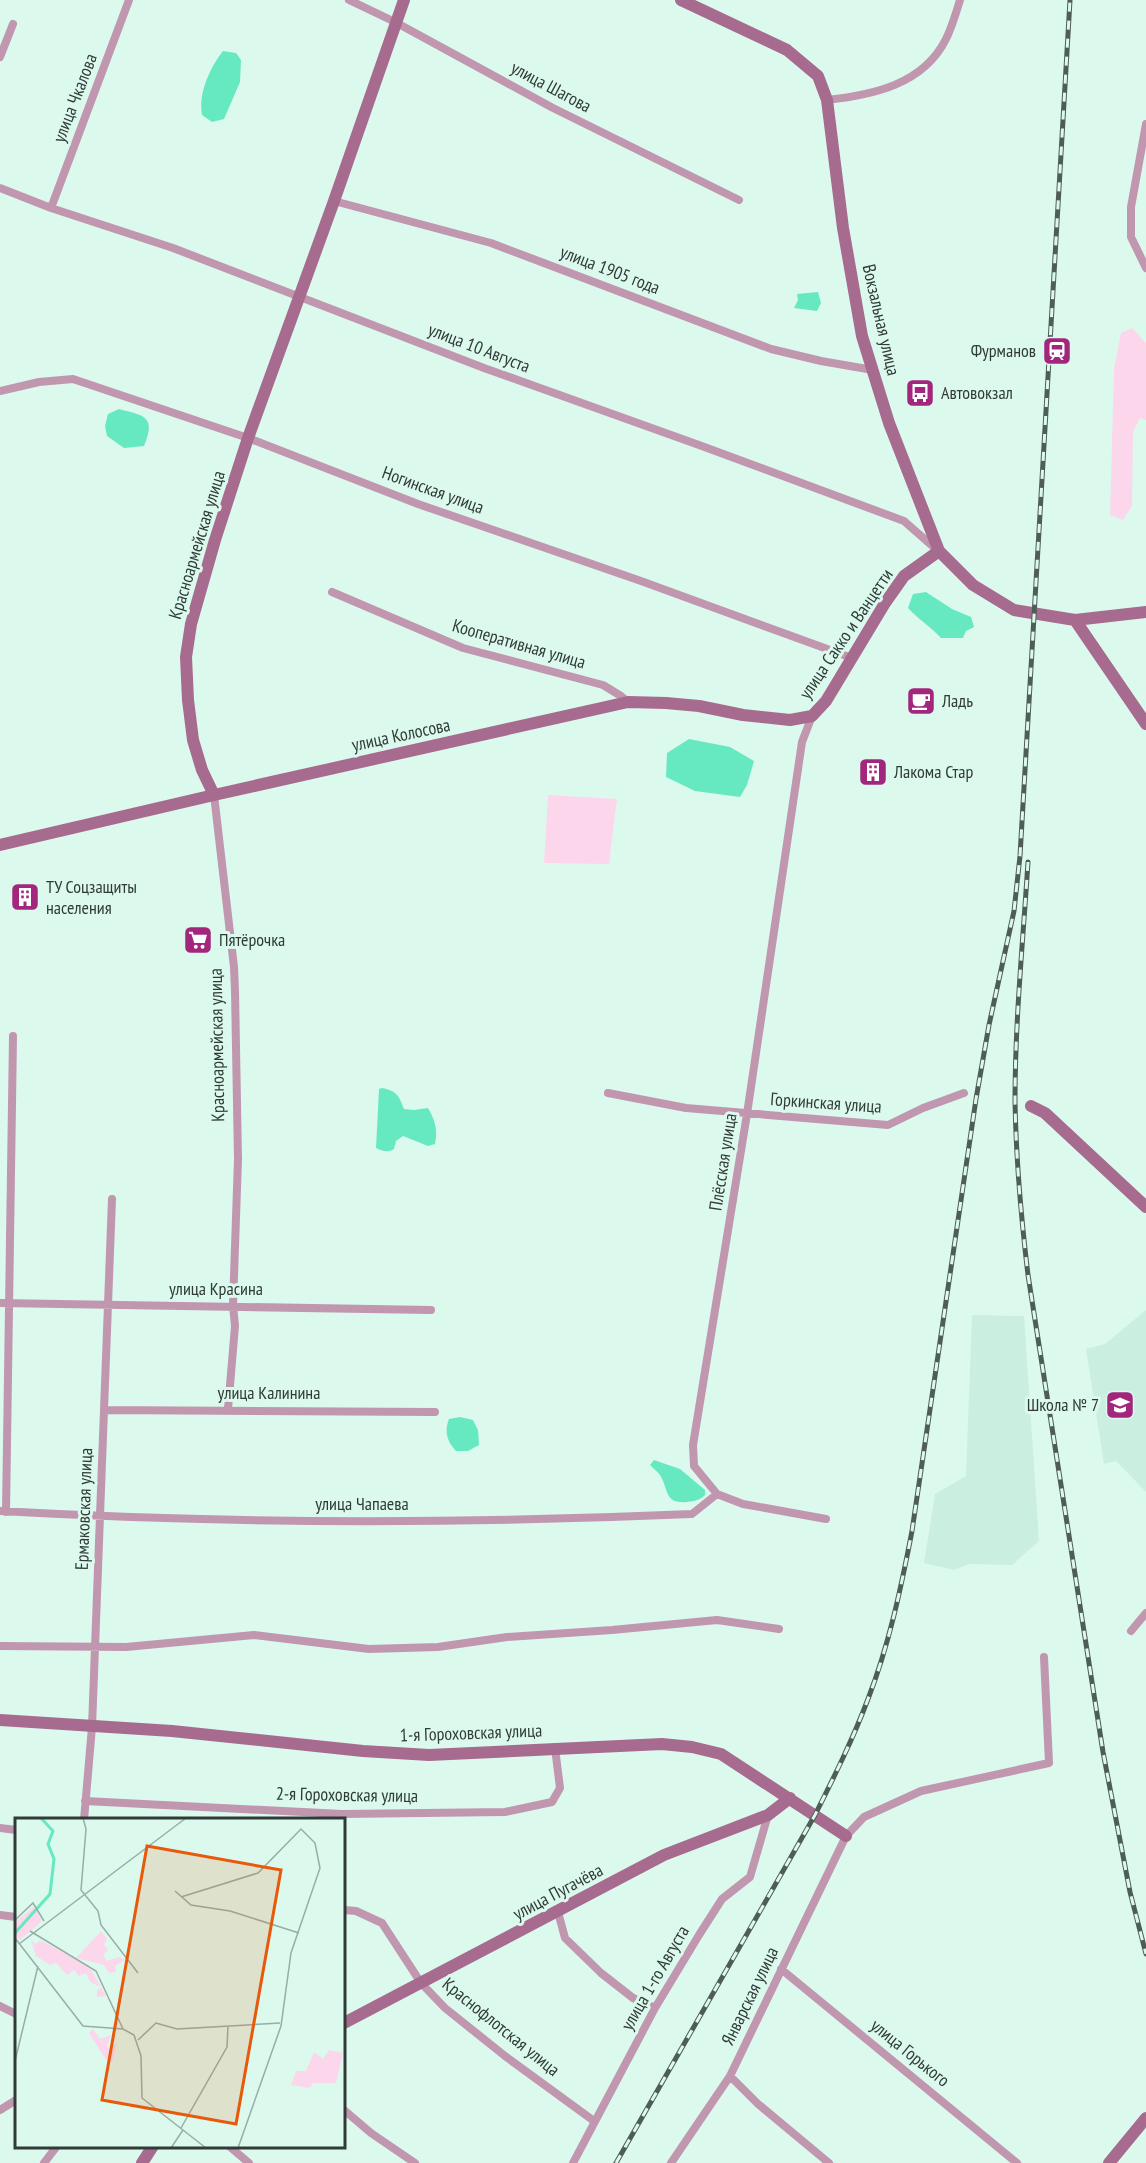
<svg xmlns="http://www.w3.org/2000/svg" width="1146" height="2163" font-family="'PT Sans Narrow',sans-serif">
<style>
.built{fill:#caefe1}
.green{fill:#fcd7ec}
.water{fill:#66e9c1}
.lines{fill:none;stroke-linecap:round;stroke-linejoin:round}
.street{stroke:#c097af;stroke-width:8}
.secondary{stroke:#a66b8e;stroke-width:12}
.rail-casing{stroke:#4f5d58;stroke-width:5}
.rail{stroke:#dcf9ee;stroke-width:3;stroke-dasharray:9;stroke-linecap:butt}
.labels{text-anchor:middle;stroke-width:6;stroke-linejoin:round;paint-order:stroke}
.street-label{font-size:18px;fill:#303b37;stroke:#dcf9ee}
.poi-label{font-size:18px;fill:#303b37;stroke:#dcf9ee;text-anchor:start}
.inset-river{fill:none;stroke:#66e9c1;stroke-width:3}
.inset-road{fill:none;stroke:#97ada5;stroke-width:1.5}
.view{fill:#e8590c;fill-opacity:0.15;stroke:#e8590c;stroke-width:3}
.inset-edge{fill:none;stroke:#303b37;stroke-width:3}
</style>
<rect width="100%" height="100%" fill="#dcf9ee"/>
<path class="built" d="M 1146,1310 L 1146,1492 L 1116,1461 L 1104,1464 L 1086,1349 L 1105,1344 Z
M 972,1315 L 1024,1316 L 1039,1541 L 1012,1565 L 970,1564 L 954,1570 L 924,1563 L 935,1494 L 966,1476 Z"/>
<path class="green" d="M 1132,328 L 1146,343 L 1146,420 L 1140,418 L 1133,432 L 1132,506 L 1123,520 L 1110,515 L 1114,369 L 1121,333 Z
M 548,795 L 617,799 L 609,864 L 544,863 Z"/>
<path class="water" d="M 223,51 L 236,53 L 241,60 L 240,82 L 224,119 L 212,122 L 202,115 C 198,93 210,68 223,51 Z
M 818,292 L 821,303 L 817,311 L 794,308 L 798,300 L 797,294 Z
M 119,409 C 145,416 156,416 144,446 L 124,448 L 107,436 L 105,426 L 108,414 Z
M 926,592 L 952,609 L 971,617 L 974,627 L 966,631 L 963,638 L 941,638 C 931,627 918,619 908,608 L 913,594 Z
M 689,739 L 730,747 L 754,761 L 747,785 L 740,797 L 695,791 L 666,777 L 667,753 Z
M 382,1088 C 397,1091 399,1096 404,1109 L 414,1110 L 428,1108 C 435,1120 438,1130 435,1144 L 428,1146 L 403,1136 L 396,1141 L 394,1149 C 388,1153 382,1151 376,1148 L 379,1089 Z
M 460,1417 L 473,1420 L 478,1430 L 479,1445 L 468,1451 L 456,1451 C 447,1441 444,1432 449,1419 Z
M 654,1460 L 680,1469 L 705,1490 L 705,1495 C 700,1500 695,1501 687,1502 C 664,1504 669,1490 660,1475 C 657,1471 653,1468 650,1465 Z"/>
<g class="lines">
<path class="street" d="M 349,0 L 395,22 L 553,108 L 739,200
M 0,57 L 13,24
M 827,100 C 872,95 923,85 946,39 C 952,27 956,13 960,0
M 1146,124 L 1131,207 L 1131,237 L 1146,268
M 0,188 L 51,208 L 173,248 L 484,368 L 699,445 L 904,521 L 937,550
M 334,201 L 491,243 L 771,349 L 821,361 L 873,370
M 51,208 L 129,0
M 0,391 L 39,382 L 73,379 L 248,438 L 418,504 L 641,581 L 852,658
M 332,592 L 463,648 L 603,685 L 621,696 L 628,702
M 812,716 L 802,742 L 747,1114 L 693,1445 L 694,1466 L 717,1494 L 743,1504 L 826,1519
M 214,795 L 234,967 L 235,991 L 238,1159 L 233,1305 L 235,1326 L 228,1409
M 608,1093 L 686,1108 L 888,1125 L 923,1108 L 964,1093
M 0,1303 L 431,1310
M 104,1410 L 435,1412
M 0,1511 C 230,1524 461,1524 692,1514 L 717,1494
M 6,1512 L 13,1036
M 1131,1631 L 1146,1613
M 0,1646 L 126,1647 L 254,1635 L 369,1649 L 438,1647 L 507,1637 L 612,1630 L 717,1620 L 779,1629
M 85,1801 L 342,1814 L 505,1812 L 552,1802 L 560,1788 L 555,1748
M 84,1820 L 92,1727 L 112,1199
M 0,1828 L 16,1830
M 344,1910 L 356,1911 L 382,1923 L 421,1983 L 445,2008 L 505,2056 L 594,2121
M 558,1912 L 565,1938 L 601,1973 L 633,1998 L 655,2008
M 0,1915 L 16,1917
M 781,1969 L 1017,2163
M 0,2006 L 16,2014
M 730,2076 L 758,2104 L 829,2163
M 0,2110 L 16,2100
M 344,2110 L 371,2133 L 415,2163
M 229,2146 L 249,2163
M 44,2163 L 57,2146
M 573,2163 L 655,2008 L 699,1935 L 722,1899 L 750,1877 L 768,1815
M 671,2163 L 730,2076 L 846,1836 L 864,1817 L 921,1791 L 1049,1763 L 1044,1657"/>
<path class="secondary" d="M 681,0 L 787,50 L 818,76 L 827,100 L 843,228 L 862,336 L 889,423 L 939,551 L 973,585 L 1014,610 L 1075,620 L 1146,612
M 1075,620 L 1146,724
M 214,795 L 202,770 L 193,740 L 188,700 L 186,657 L 191,624 L 215,540 L 248,438 L 334,201 L 404,0
M 0,845 L 214,795 L 628,702 L 666,703 L 699,706 L 743,715 L 790,720 L 812,716 L 826,701 L 885,603 L 904,576 L 939,551
M 1031,1106 L 1045,1113 L 1146,1207
M 0,1720 L 172,1731 L 363,1751 L 429,1755 L 662,1744 L 692,1747 L 721,1754 L 846,1836
M 344,2023 L 664,1855 L 768,1815 L 790,1798
M 142,2163 L 153,2146
M 1109,2163 L 1146,2118"/>
<g class="rail-casing">
<path id="rail" d="M 1028,862 C 1023,941 1015,1021 1015,1101 C 1016,1159 1021,1217 1028,1275 L 1103,1752 L 1130,1892 L 1146,1954
M 616,2163 L 815,1815 C 834,1777 853,1739 868,1699 C 889,1645 901,1588 912,1531 L 976,1099 L 989,1025 L 1014,911 L 1020,856 L 1070,0"/>
</g>
<use href="#rail" class="rail"/>
</g>
<defs>
<g id="station-square" transform="scale(1.5)"><rect x="-9" y="-9" width="18" height="18" rx="4" fill="#a2277c" stroke="#dcf9ee"/><path d="M-3-6H3Q5-6 5-4V2Q5 4 3 4L4.5 6H3L1.5 4h-3L-3 6H-4.5L-3 4Q-5 4-5 2V-4Q-5-6-3-6ZM-3.5-4v3h7v-3ZM-3.5 1v1.5H-2V1ZM2 1v1.5H3.5V1Z" fill="#fff"/></g>
<g id="bus-square" transform="scale(1.5)"><rect x="-9" y="-9" width="18" height="18" rx="4" fill="#a2277c" stroke="#dcf9ee"/><path d="M-5-6H5V4H4V6H2V4H-2V6H-4V4H-5ZM-3.5-4V0h7V-4ZM-3.5 1.2v1.5H-2V1.2ZM2 1.2v1.5H3.5V1.2Z" fill="#fff"/></g>
<g id="cafe-square" transform="scale(1.5)"><rect x="-9" y="-9" width="18" height="18" rx="4" fill="#a2277c" stroke="#dcf9ee"/><path d="M-5.5-4.5H6V0H3Q3 3.5 0 3.5H-2.5Q-5.5 3.5-5.5 0ZM3-3.2v2h1.7v-2ZM-6 4.5H4V6H-6Z" fill="#fff"/></g>
<g id="building-square" transform="scale(1.5)"><rect x="-9" y="-9" width="18" height="18" rx="4" fill="#a2277c" stroke="#dcf9ee"/><path d="M-4-6H4V6H1V3H-1V6H-4ZM-2.5-4.3h1.7v1.8h-1.7ZM.8-4.3h1.7v1.8H.8ZM-2.5-1h1.7V.8h-1.7ZM.8-1h1.7V.8H.8Z" fill="#fff"/></g>
<g id="supermarket-square" transform="scale(1.5)"><rect x="-9" y="-9" width="18" height="18" rx="4" fill="#a2277c" stroke="#dcf9ee"/><path d="M-6-5.5h2.5l.6 2H6L4.5 2H-2.5L-4.4-4H-6ZM-1.5 3.2a1.3 1.3 0 1 0 .1 0ZM3 3.2a1.3 1.3 0 1 0 .1 0Z" fill="#fff"/></g>
<g id="school-square" transform="scale(1.5)"><rect x="-9" y="-9" width="18" height="18" rx="4" fill="#a2277c" stroke="#dcf9ee"/><path d="M0-5L7-2L0 1L-7-2ZM-4 1L0 2.5L4 1V4Q0 6-4 4Z" fill="#fff"/></g>
</defs>
<g fill-rule="evenodd">
<use href="#station-square" x="1057" y="351"/>
<use href="#bus-square" x="920" y="393"/>
<use href="#cafe-square" x="921" y="701"/>
<use href="#building-square" x="873" y="772"/>
<use href="#building-square" x="25" y="897"/>
<use href="#supermarket-square" x="198" y="940"/>
<use href="#school-square" x="1120" y="1405"/>
</g>
<g class="labels">
<g class="street-label">
<text transform="translate(551 87) rotate(28)" y="6">улица Шагова</text>
<text transform="translate(75 98) rotate(-69)" y="6">улица Чкалова</text>
<text transform="translate(610 270) rotate(21)" y="6">улица 1905 года</text>
<text transform="translate(881 320) rotate(77)" y="6">Вокзальная улица</text>
<text transform="translate(479 348) rotate(21)" y="6">улица 10 Августа</text>
<text transform="translate(433 490) rotate(20)" y="6">Ногинская улица</text>
<text transform="translate(197 545) rotate(-73)" y="6">Красноармейская улица</text>
<text transform="translate(846 634) rotate(-56)" y="6">улица Сакко и Ванцетти</text>
<text transform="translate(519 644) rotate(16)" y="6">Кооперативная улица</text>
<text transform="translate(401 735) rotate(-12)" y="6">улица Колосова</text>
<text transform="translate(217 1045) rotate(-91)" y="6">Красноармейская улица</text>
<text transform="translate(826 1103) rotate(4)" y="6">Горкинская улица</text>
<text transform="translate(723 1162) rotate(-81)" y="6">Плёсская улица</text>
<text x="216" y="1295">улица Красина</text>
<text x="269" y="1399">улица Калинина</text>
<text x="362" y="1510">улица Чапаева</text>
<text transform="translate(84 1509) rotate(-88)" y="6">Ермаковская улица</text>
<text transform="translate(471 1733) rotate(-2)" y="6">1-я Гороховская улица</text>
<text transform="translate(347 1795) rotate(1)" y="6">2-я Гороховская улица</text>
<text transform="translate(558 1892) rotate(-28)" y="6">улица Пугачёва</text>
<text transform="translate(655 1978) rotate(-60)" y="6">улица 1-го Августа</text>
<text transform="translate(750 1996) rotate(-64)" y="6">Январская улица</text>
<text transform="translate(501 2027) rotate(39)" y="6">Краснофлотская улица</text>
<text transform="translate(910 2053) rotate(39)" y="6">улица Горького</text>
</g>
<g class="poi-label">
<text x="1036" y="357" text-anchor="end">Фурманов</text>
<text x="941" y="399">Автовокзал</text>
<text x="942" y="707">Ладь</text>
<text x="894" y="778">Лакома Стар</text>
<text x="46" y="893">ТУ Соцзащиты<tspan x="46" dy="21">населения</tspan></text>
<text x="219" y="946">Пятёрочка</text>
<text x="1099" y="1411" text-anchor="end">Школа № 7</text>
</g>
</g>
<g transform="translate(15 1818)">
<rect width="330" height="330" fill="#dcf9ee"/>
<path d="M 19,89 L 27,103 L 5,122 L 1,119 L 0,104 ZM 86,113 L 92,121 L 89,127 L 93,132 L 88,137 L 92,143 L 104,139 L 110,142 L 100,148 L 101,154 L 94,155 L 89,147 L 61,140 ZM 16,122 L 21,126 L 25,122 L 74,148 L 91,178 L 82,179 L 82,172 L 86,169 L 75,164 L 71,155 L 64,158 L 59,152 L 52,157 L 41,145 L 35,147 L 21,138 ZM 78,211 L 85,221 L 96,217 L 92,228 L 96,233 L 102,223 L 97,244 L 91,242 L 74,215 ZM 314,232 L 328,235 L 321,265 L 298,265 L 295,270 L 276,267 L 281,253 L 291,253 L 299,234 L 308,241 Z" fill="#fcd7ec"/>
<path class="inset-river" d="M 0,115 L 35,76 L 39,41 L 33,26 L 38,13 L 26,0"/>
<path class="inset-road" d="M 68,0 L 71,11 L 66,72 L 83,93 L 86,107 L 123,155M 160,73 L 176,87 L 215,93 L 284,115M 166,79 L 243,55 L 286,11 L 300,25 L 305,50 L 276,135 L 266,208 L 223,330M 0,102 L 18,85 L 29,103M 15,113 L 81,153 L 108,211M 0,120 L 68,208 L 108,211 L 119,217 L 126,238 L 127,280 L 191,330M 4,126 L 171,0M 123,222 L 141,205 L 162,211 L 265,205M 0,243 L 23,148M 166,310 L 212,229 L 213,208M 156,330 L 168,312"/>
<path class="view" d="M 132,28 L 266,52 L 221,306 L 87,282 Z"/>
<rect width="330" height="330" class="inset-edge"/>
</g>
</svg>
